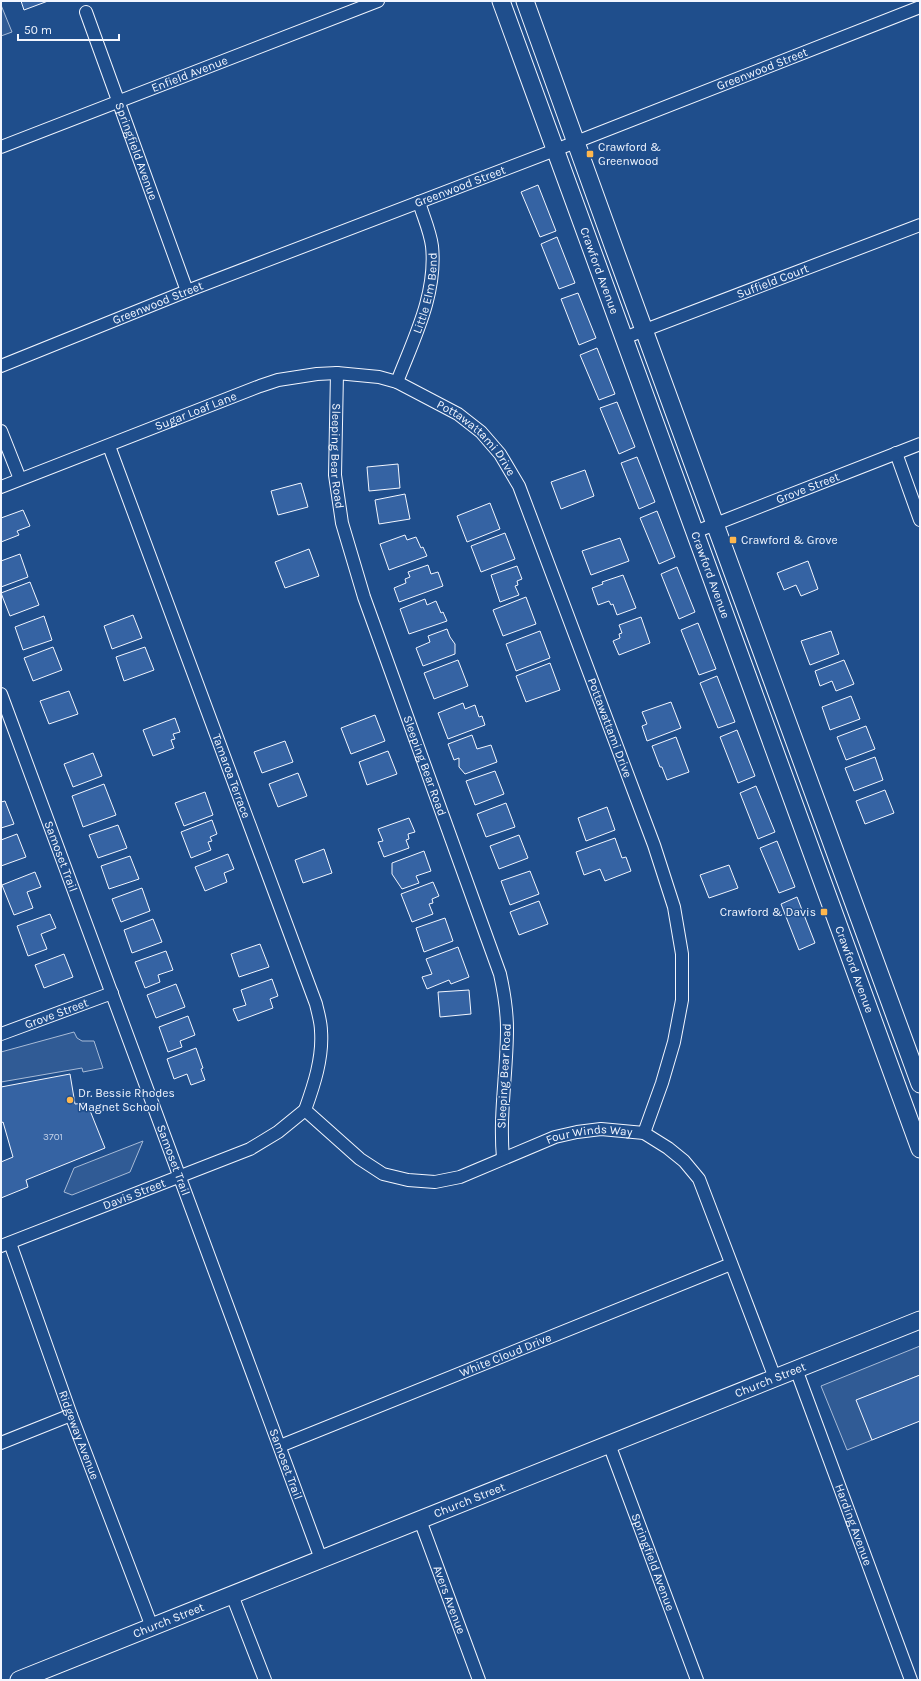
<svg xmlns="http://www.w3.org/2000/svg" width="921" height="1681" font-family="Karla,sans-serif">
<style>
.parking{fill:#305b95;stroke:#a8bbd7}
.building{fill:#3563a3;stroke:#f2f6ff}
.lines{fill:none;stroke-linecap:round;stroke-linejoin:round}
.street-casing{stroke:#f2f6ff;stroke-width:14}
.secondary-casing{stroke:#f2f6ff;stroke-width:19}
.street{stroke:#1f4e8c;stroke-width:12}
.secondary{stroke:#1f4e8c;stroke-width:17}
.poi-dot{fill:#ffb74d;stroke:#1f4e8c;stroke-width:1.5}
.labels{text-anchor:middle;stroke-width:3;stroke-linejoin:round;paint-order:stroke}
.number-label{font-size:10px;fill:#c3d1e8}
.street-label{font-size:12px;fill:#f2f6ff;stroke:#1f4e8c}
.poi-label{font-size:12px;fill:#f2f6ff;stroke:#1f4e8c;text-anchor:start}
</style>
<rect width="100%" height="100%" fill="#1f4e8c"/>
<path class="parking" d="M 1,5 L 12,32 L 1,36 Z
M 74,1032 L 77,1038 L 82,1041 L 94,1041 L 103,1068 L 83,1072 L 82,1068 L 1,1082 L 1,1052 Z
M 143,1141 L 130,1172 L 72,1195 L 64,1192 L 74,1168 Z
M 920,1346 L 920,1375 L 857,1400 L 872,1440 L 847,1450 L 821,1386 Z"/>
<path class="building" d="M 21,1 L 48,1 L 24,10 Z
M 538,185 L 556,231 L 540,237 L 521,192 Z
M 557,237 L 575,283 L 559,289 L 541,244 Z
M 578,293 L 596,338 L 579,345 L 561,299 Z
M 597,348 L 615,394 L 599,400 L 580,355 Z
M 617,402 L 635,447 L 619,454 L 600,408 Z
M 637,457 L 655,502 L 639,509 L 621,463 Z
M 398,464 L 400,488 L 369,491 L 367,467 Z
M 585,470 L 594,496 L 561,509 L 551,482 Z
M 301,483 L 308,507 L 278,515 L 271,491 Z
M 405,494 L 410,519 L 379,524 L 375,500 Z
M 490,503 L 500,529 L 467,542 L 457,516 Z
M 23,510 L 30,526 L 17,531 L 19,535 L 1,542 L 1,518 Z
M 657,511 L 675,557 L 659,564 L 640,518 Z
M 505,533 L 515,559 L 481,572 L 471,546 Z
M 405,535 L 407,540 L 416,537 L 421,548 L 423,547 L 427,556 L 389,570 L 380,544 Z
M 620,538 L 629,561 L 591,575 L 582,551 Z
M 309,549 L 319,576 L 285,588 L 275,562 Z
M 20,554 L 28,577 L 1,587 L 1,561 Z
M 808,561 L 818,589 L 801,596 L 796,585 L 784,590 L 777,573 Z
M 428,565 L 431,574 L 438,572 L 443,586 L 399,602 L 394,588 L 406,583 L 405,579 L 410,577 L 408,572 Z
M 517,566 L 522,579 L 517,581 L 518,585 L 515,586 L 519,595 L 500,602 L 491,575 Z
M 677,567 L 695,612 L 679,619 L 661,574 Z
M 623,575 L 636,608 L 617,615 L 613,604 L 611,605 L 609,601 L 598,605 L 592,588 L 603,584 L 602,582 Z
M 30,582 L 39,605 L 10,616 L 1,593 Z
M 526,597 L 536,624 L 503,636 L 493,610 Z
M 425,599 L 427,605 L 436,601 L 441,613 L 443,612 L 447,621 L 409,634 L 400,609 Z
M 133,615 L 142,638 L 112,649 L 104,626 Z
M 44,616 L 52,640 L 23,650 L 15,627 Z
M 641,617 L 650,643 L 619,655 L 613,641 L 620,638 L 619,634 L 622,633 L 619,625 Z
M 698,623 L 716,669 L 699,675 L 681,630 Z
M 447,629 L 450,637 L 455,644 L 455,654 L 423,666 L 416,648 L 430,642 L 428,636 Z
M 540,631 L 550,658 L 516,671 L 506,644 Z
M 831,631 L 839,654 L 810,665 L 801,641 Z
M 53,647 L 62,670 L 33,681 L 24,658 Z
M 145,647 L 154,670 L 124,681 L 116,657 Z
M 458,660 L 468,686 L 434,699 L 424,673 Z
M 844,660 L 854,684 L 836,691 L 832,681 L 820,686 L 815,671 Z
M 550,663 L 560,690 L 526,702 L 516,676 Z
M 717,676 L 735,722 L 718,728 L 700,683 Z
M 69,691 L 78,714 L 49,724 L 40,701 Z
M 851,696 L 860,719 L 830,730 L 822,707 Z
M 671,702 L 681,728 L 647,741 L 642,726 L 647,724 L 642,712 Z
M 463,703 L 465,709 L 475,705 L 479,717 L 482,716 L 485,725 L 448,739 L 438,713 Z
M 375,715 L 385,741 L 351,754 L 341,728 Z
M 175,718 L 180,732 L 173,734 L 175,739 L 171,740 L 174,748 L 153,756 L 143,730 Z
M 866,726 L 875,749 L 846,760 L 837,737 Z
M 737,730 L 755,776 L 738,783 L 720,737 Z
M 472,735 L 477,749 L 491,745 L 497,762 L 465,774 L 459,767 L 459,758 L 454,760 L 448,744 Z
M 676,737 L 689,772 L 667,780 L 662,767 L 660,767 L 652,746 Z
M 285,741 L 293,762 L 262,773 L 254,752 Z
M 388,751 L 397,774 L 367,785 L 359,762 Z
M 93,753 L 102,776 L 73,787 L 64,764 Z
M 875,757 L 883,780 L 854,791 L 845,768 Z
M 495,771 L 504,794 L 475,805 L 466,781 Z
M 298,773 L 307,796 L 278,807 L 269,784 Z
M 104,784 L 116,815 L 83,827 L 72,796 Z
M 756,786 L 775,832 L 758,839 L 740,793 Z
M 885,790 L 894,813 L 865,824 L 856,801 Z
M 205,792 L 213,815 L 184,826 L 175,803 Z
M 5,801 L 14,824 L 1,828 L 1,802 Z
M 506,803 L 515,827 L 486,837 L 477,814 Z
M 607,807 L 615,830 L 586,841 L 578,818 Z
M 409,818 L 415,832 L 408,834 L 409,839 L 406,840 L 409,848 L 384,857 L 378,842 L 383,841 L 378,829 Z
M 212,820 L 217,834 L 210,837 L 212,841 L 208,842 L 211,850 L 191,858 L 181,832 Z
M 118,825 L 127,848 L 98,858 L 89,835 Z
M 17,834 L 26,857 L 1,866 L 1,840 Z
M 519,835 L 528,858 L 499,869 L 490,846 Z
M 615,838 L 622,858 L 626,857 L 631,871 L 605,881 L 600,869 L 584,875 L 576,852 Z
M 777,841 L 795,887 L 779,893 L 760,848 Z
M 324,849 L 332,873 L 303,883 L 295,860 Z
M 424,851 L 431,871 L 416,876 L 419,883 L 402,889 L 392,874 L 392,863 Z
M 228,854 L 234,869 L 224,873 L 227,882 L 205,891 L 195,867 Z
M 130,856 L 139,879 L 109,889 L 101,866 Z
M 729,865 L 738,888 L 709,898 L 700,875 Z
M 530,871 L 539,894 L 510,905 L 501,881 Z
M 35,872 L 41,887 L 27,892 L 33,908 L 14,915 L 2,885 Z
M 433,882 L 439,896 L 432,899 L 433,903 L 429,904 L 433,914 L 412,922 L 401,894 Z
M 142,888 L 150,911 L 121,922 L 112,899 Z
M 797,897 L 815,943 L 799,950 L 781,904 Z
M 539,901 L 548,924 L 519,935 L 510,912 Z
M 50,914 L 56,928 L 41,934 L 47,949 L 28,956 L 17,926 Z
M 445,918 L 453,941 L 424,952 L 416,928 Z
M 153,919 L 162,942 L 132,953 L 124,930 Z
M 260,944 L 269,967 L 239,977 L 231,954 Z
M 458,947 L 469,977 L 451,984 L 449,980 L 427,989 L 422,977 L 432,974 L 426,959 Z
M 166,951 L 173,970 L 158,975 L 160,982 L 145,988 L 135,962 Z
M 64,954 L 73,977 L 44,988 L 35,965 Z
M 272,979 L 278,996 L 270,999 L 273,1008 L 238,1021 L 233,1009 L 246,1005 L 241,990 Z
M 176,984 L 185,1007 L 156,1018 L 147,995 Z
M 469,990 L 471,1014 L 440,1017 L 438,992 Z
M 188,1016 L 195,1035 L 180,1041 L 182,1047 L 168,1052 L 159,1027 Z
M 196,1048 L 203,1068 L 201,1069 L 205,1080 L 191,1085 L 187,1074 L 174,1079 L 167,1059 Z
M 70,1074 L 75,1104 L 87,1103 L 105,1148 L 26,1180 L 28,1187 L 1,1198 L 1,1160 L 1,1162 L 13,1157 L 3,1122 L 1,1123 L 1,1087 Z
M 920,1375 L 920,1421 L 872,1440 L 856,1400 Z"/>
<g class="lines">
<g class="street-casing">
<g id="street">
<path id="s1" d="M 86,12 L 187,291"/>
<path id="s2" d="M 1,147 L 378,1"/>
<path id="s3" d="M 624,338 L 920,225"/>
<path id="s4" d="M 1,366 L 187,291 L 576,142 L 920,7"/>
<path id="s5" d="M 337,373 L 335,475 L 342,523 L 364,597 L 500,974 C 504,992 507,1010 507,1029 C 507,1072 499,1115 503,1158"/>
<path id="s6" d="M 397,382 C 414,338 437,294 432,246 C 430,231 423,216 419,202"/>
<path d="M 1,431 L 20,479"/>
<path id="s7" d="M 109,446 L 316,1004 C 318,1013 321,1022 321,1031 C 323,1058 314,1085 305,1110"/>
<path d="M 896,453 L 920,520"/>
<path id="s8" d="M 1,487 L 260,386 L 278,380 L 317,374 L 337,373 L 379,377 L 397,382 L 458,414 L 481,432 L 500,454 L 519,486 L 654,845 L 674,907 L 682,954 L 682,1000 L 674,1042 L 662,1083 L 644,1133"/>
<path id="s9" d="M 695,532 L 920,444"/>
<path id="s10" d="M 1,694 L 321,1559"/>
<path id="s11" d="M 1,1034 L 112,993"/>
<path id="s12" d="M 305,1110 L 360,1159 L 383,1174 L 408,1180 L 435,1182 L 460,1177 L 555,1137 L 577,1132 L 601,1129 L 644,1133 L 668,1148 L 684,1161 L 699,1179 L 775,1378"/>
<path id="s13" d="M 10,1243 L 71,1415 L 152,1627"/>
<path id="s14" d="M 1,1246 L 250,1149 L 278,1132 L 305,1110"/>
<path id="s15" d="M 796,1369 L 911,1680"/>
<path d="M 1,1443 L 71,1415"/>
<path id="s16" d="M 609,1444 L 697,1680"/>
<path id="s17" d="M 280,1446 L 731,1264"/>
<path id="s18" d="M 420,1520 L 479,1680"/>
<path d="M 232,1595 L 265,1680"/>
</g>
</g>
<g class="secondary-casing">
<g id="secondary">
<path id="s19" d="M 501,1 L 920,1149"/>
<path d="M 525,1 L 614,248 L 920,1084"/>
<path id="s20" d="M 19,1680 L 920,1320"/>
</g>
</g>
<use href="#street" class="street"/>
<use href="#secondary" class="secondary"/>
</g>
<g class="poi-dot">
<rect x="586" y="150" width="8" height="8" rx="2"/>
<rect x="729" y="536" width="8" height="8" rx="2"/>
<rect x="820" y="908" width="8" height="8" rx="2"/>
<circle cx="70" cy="1100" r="4"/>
</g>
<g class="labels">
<g class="number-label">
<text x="53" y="1140">3701</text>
</g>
<g class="street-label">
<text dy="4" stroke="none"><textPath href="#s4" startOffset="817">Greenwood Street</textPath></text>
<text dy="4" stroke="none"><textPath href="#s2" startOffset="202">Enfield Avenue</textPath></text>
<text dy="4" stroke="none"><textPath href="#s1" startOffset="148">Springfield Avenue</textPath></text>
<text dy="4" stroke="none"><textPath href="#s4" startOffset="493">Greenwood Street</textPath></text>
<text dy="4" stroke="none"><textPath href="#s19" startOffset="287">Crawford Avenue</textPath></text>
<text dy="4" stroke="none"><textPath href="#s3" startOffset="159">Suffield Court</textPath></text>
<text dy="4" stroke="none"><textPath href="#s6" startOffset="94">Little Elm Bend</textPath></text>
<text dy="4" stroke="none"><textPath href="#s4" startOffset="169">Greenwood Street</textPath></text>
<text dy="4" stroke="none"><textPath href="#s8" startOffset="209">Sugar Loaf Lane</textPath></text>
<text dy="4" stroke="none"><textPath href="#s8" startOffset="516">Pottawattami Drive</textPath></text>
<text dy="4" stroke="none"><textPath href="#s5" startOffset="83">Sleeping Bear Road</textPath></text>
<text dy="4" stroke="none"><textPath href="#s9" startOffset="121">Grove Street</textPath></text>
<text dy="4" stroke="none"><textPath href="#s19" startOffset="611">Crawford Avenue</textPath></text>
<text dy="4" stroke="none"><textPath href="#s8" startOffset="840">Pottawattami Drive</textPath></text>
<text dy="4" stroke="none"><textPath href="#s5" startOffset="407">Sleeping Bear Road</textPath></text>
<text dy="4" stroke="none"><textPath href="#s7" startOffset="352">Tamaroa Terrace</textPath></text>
<text dy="4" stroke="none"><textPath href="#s10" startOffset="173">Samoset Trail</textPath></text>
<text dy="4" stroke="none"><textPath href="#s19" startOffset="1031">Crawford Avenue</textPath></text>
<text dy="4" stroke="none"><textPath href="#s11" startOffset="59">Grove Street</textPath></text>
<text transform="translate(504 1076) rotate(-87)" y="4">Sleeping Bear Road</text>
<text dy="4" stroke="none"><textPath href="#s12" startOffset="317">Four Winds Way</textPath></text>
<text dy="4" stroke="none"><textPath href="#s10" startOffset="497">Samoset Trail</textPath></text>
<text dy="4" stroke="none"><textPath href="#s14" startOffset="143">Davis Street</textPath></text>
<text dy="4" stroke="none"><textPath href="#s17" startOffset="243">White Cloud Drive</textPath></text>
<text dy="4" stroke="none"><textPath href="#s20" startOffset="809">Church Street</textPath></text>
<text dy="4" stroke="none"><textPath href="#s13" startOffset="204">Ridgeway Avenue</textPath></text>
<text dy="4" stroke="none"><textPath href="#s10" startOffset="821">Samoset Trail</textPath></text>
<text dy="4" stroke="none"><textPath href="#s20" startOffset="485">Church Street</textPath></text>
<text dy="4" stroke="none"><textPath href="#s15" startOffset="166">Harding Avenue</textPath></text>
<text dy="4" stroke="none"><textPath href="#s16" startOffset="126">Springfield Avenue</textPath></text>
<text dy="4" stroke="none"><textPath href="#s18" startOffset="85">Avers Avenue</textPath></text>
<text dy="4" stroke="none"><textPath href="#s20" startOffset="161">Church Street</textPath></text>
</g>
<g class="poi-label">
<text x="598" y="151">Crawford &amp;<tspan x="598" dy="14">Greenwood</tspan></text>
<text x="741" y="544">Crawford &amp; Grove</text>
<text x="816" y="916" text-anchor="end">Crawford &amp; Davis</text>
<text x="78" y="1097">Dr. Bessie Rhodes<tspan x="78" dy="14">Magnet School</tspan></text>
</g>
</g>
<rect width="921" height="1681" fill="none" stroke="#f2f6ff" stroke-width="4"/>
<path d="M18 34v6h101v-6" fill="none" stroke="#f2f6ff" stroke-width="2"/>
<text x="24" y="34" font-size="12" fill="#f2f6ff" stroke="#1f4e8c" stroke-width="3" paint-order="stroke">50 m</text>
</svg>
